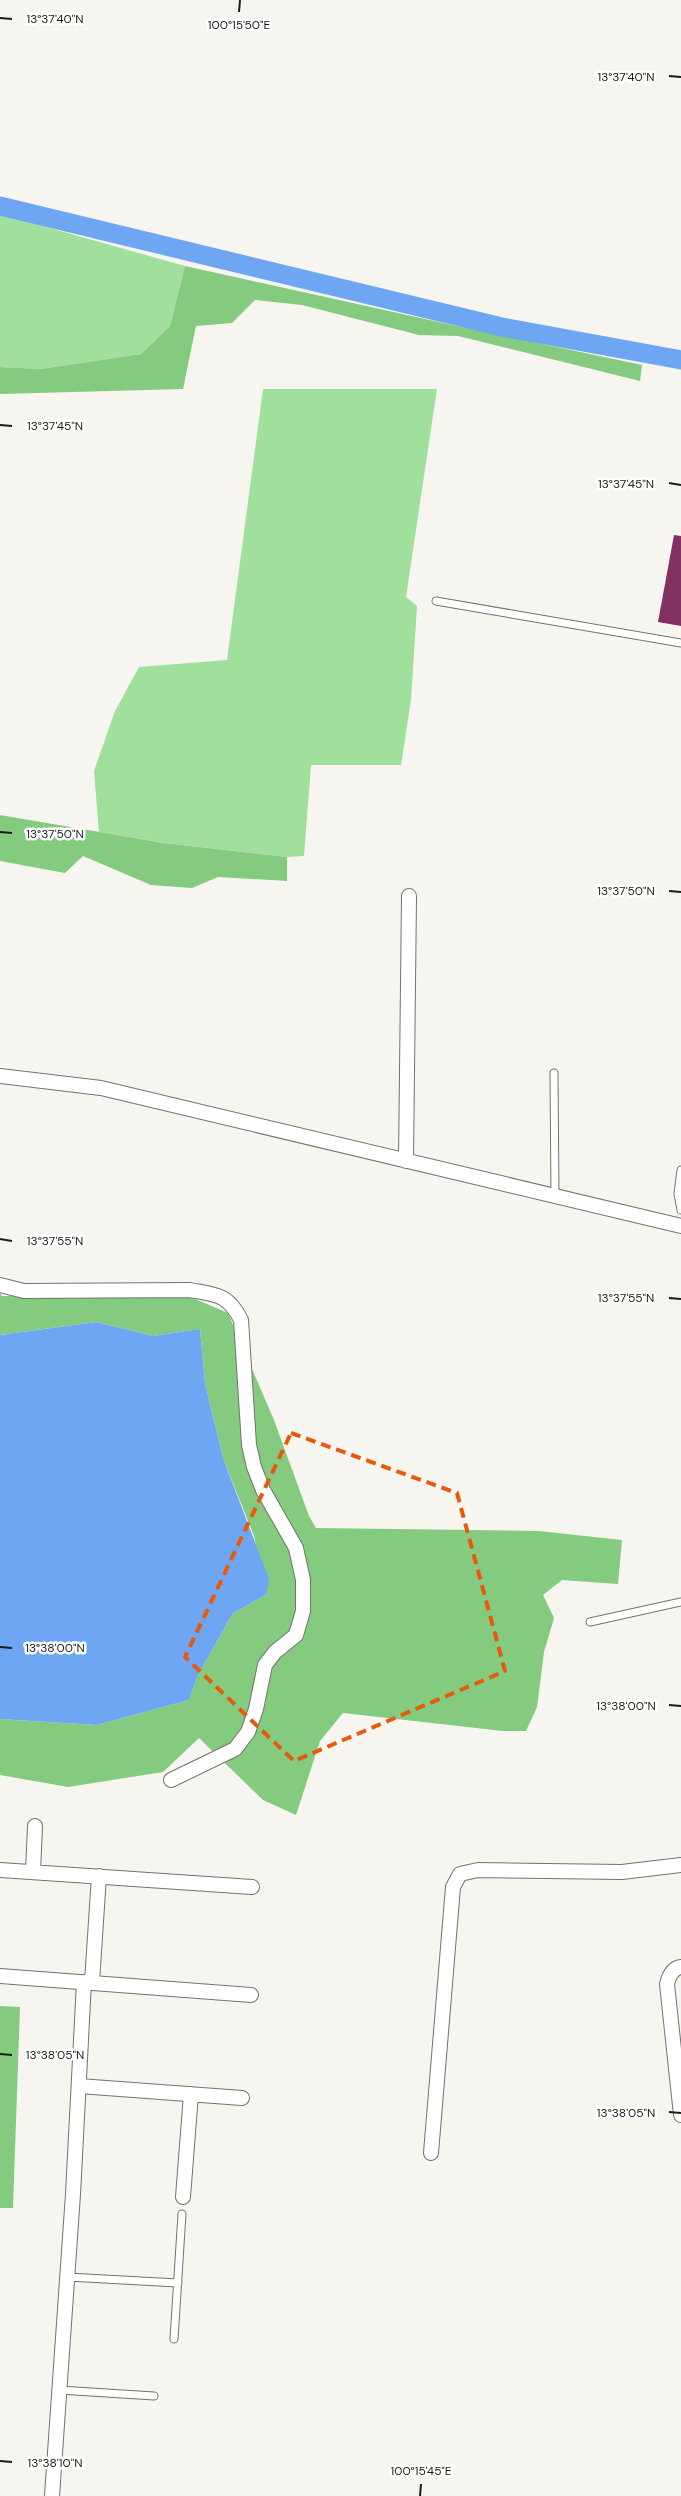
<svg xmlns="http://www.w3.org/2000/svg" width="681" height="2496" font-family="'DM Sans',sans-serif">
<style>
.green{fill:#a1df9d}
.forest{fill:#84cb80}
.water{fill:#6fa6f3}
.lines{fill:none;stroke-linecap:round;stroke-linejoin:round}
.canal{stroke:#6fa6f3;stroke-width:19}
.building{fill:#833163}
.lane-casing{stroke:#73726e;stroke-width:9}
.street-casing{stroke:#73726e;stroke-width:16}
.lane{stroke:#fff;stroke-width:7}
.street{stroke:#fff;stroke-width:14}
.marked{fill:none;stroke:#e8590c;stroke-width:4;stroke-dasharray:10 6;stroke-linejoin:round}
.ticks{fill:none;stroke:#1b1b19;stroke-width:2}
.ticks-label{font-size:12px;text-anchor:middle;fill:#1b1b19;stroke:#fff;stroke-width:5;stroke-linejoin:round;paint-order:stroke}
</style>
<rect width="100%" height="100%" fill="#f6f5f0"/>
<path class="green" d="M 0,214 L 185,266 L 170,326 L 141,354 L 41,369 L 0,367 Z
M 263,389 L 437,389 L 406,597 L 417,606 L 411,700 L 401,765 L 311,765 L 304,856 L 287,857 L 165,843 L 99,832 L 94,771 L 115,711 L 139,667 L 227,660 Z"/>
<path class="forest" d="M 185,266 L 457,326 L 642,365 L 640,381 L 458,336 L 419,335 L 302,305 L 255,300 L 232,323 L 196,326 L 183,389 L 0,394 L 0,367 L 41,369 L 141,354 L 170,326 Z
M 0,815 L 164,843 L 287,857 L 287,881 L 218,877 L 192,888 L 151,885 L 83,856 L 65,873 L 0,861 Z
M 0,1293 L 2,1296 L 188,1296 L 228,1313 L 274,1420 L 309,1516 L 316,1528 L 539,1531 L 622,1540 L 618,1584 L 562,1580 L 543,1595 L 554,1618 L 544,1652 L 537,1707 L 526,1731 L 503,1731 L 343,1713 L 320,1741 L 296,1815 L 263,1800 L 199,1738 L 163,1772 L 68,1787 L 0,1775 L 0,1719 L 97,1725 L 189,1700 L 198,1675 L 233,1613 L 266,1595 L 254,1536 L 223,1458 L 205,1383 L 200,1329 L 153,1336 L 96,1322 L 0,1335 Z
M 0,2006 L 20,2007 L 13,2208 L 0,2208 Z"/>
<path class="water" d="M 96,1322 L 153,1336 L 200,1329 L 205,1383 L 223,1458 L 269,1579 L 266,1595 L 233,1613 L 198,1675 L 189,1700 L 97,1725 L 0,1719 L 0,1335 Z"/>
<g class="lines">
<path class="canal" d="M 0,206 L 502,327 L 681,360"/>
</g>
<path class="building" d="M 674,535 L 681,536 L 681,626 L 658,622 Z"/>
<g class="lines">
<g class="lane-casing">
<path id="lane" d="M 436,601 L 681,643
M 554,1073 L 555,1197
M 681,1170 L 678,1194 L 681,1210
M 590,1622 L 681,1602
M 67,2277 L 178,2283
M 174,2339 L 182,2214
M 59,2390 L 154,2396"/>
</g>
<g class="street-casing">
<path id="street" d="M 0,1076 L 101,1088 L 681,1226
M 406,1161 L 409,896
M 0,1285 L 24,1291 L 190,1290 C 217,1295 228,1294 241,1320 L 249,1445 L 254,1467 L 263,1490 L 296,1548 L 303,1580 L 303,1611 L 296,1635 L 275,1652 L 265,1665 L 256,1709 L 248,1732 L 235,1749 L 171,1780
M 0,1870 L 252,1887
M 33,1872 L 35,1826
M 681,1967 C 672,1968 669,1976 667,1984 L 681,2115
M 0,1976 L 251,1995
M 92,1982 L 99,1876
M 79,2086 L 242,2098
M 431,2153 L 453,1887 L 460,1874 L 478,1870 L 622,1872 L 681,1865
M 183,2197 L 191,2094
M 52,2496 L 73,2194 L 84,1982"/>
</g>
<use href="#lane" class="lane"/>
<use href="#street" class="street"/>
</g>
<path class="marked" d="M 291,1433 L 457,1493 L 505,1671 L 294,1761 L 185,1657 Z"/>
<path class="ticks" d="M 239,12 L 240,0M 0,18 L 12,19M 669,76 L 681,77M 0,425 L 12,426M 669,483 L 681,485M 0,832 L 12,833M 669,891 L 681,892M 0,1239 L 12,1241M 669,1298 L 681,1299M 0,1647 L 12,1648M 669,1705 L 681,1706M 0,2054 L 12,2055M 669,2112 L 681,2113M 0,2461 L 12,2462M 420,2496 L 421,2484"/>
<g class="ticks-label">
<text x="55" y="23">13°37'40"N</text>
<text x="239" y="29">100°15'50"E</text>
<text x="626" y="81">13°37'40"N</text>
<text x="55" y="430">13°37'45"N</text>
<text x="626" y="488">13°37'45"N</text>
<text x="55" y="838">13°37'50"N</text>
<text x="626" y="895">13°37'50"N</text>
<text x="55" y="1245">13°37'55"N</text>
<text x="626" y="1302">13°37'55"N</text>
<text x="55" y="1652">13°38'00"N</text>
<text x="626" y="1710">13°38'00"N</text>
<text x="55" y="2059">13°38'05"N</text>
<text x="626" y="2117">13°38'05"N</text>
<text x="55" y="2467">13°38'10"N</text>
<text x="421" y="2475">100°15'45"E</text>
</g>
</svg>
